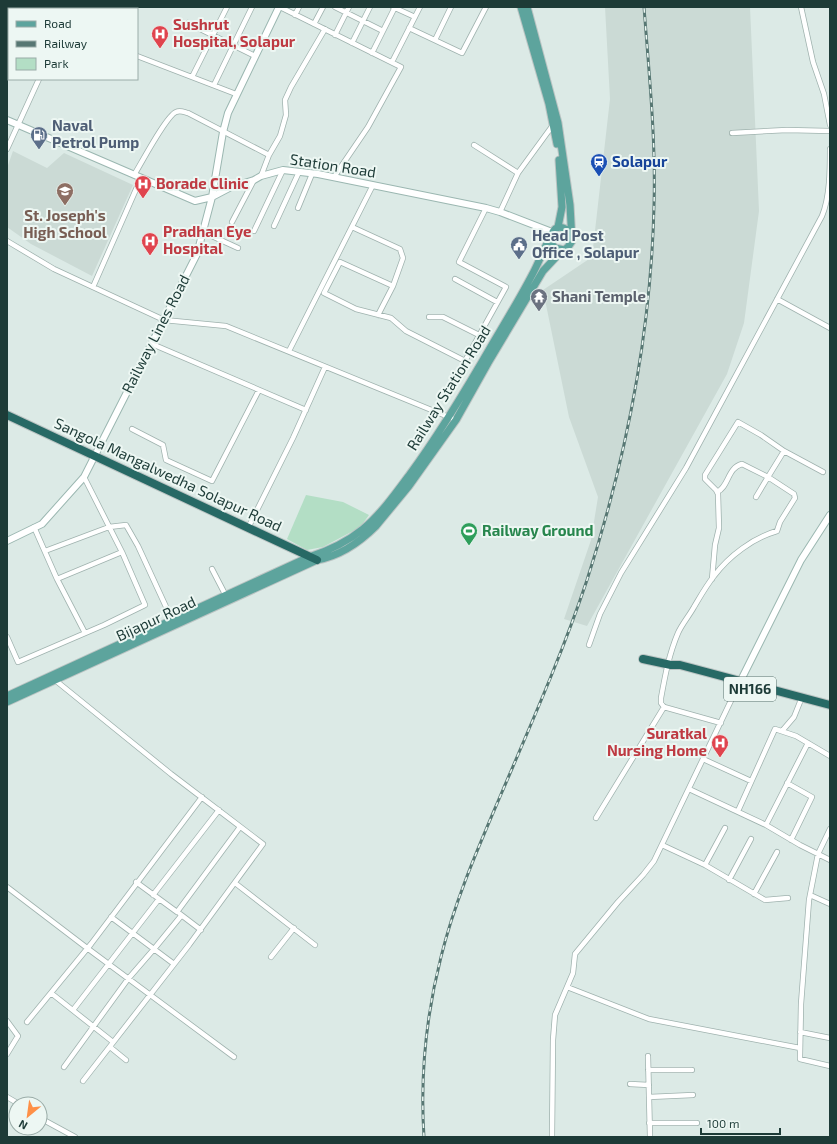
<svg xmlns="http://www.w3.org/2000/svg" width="837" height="1144" font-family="'Exo 2',sans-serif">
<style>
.built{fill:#cbdad5}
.green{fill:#b3dec5}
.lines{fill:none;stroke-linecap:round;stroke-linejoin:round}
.street-casing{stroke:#9fb2ae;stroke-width:6}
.secondary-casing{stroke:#9bb7b1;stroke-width:8}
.primary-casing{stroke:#bbc4c3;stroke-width:9}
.highway-casing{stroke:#bbc4c3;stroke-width:10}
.street{stroke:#fff;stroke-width:4.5}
.secondary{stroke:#fff;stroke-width:6}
.primary{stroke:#5da49d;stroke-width:7}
.highway{stroke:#276965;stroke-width:8}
.rail-casing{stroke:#577773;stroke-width:3}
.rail{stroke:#edf7f3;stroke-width:1.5;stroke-dasharray:4.5;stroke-linecap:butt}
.labels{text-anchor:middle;stroke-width:4;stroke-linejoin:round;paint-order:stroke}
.shield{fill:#edf7f3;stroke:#5b736f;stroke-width:1}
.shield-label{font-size:14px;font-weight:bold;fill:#1d3b37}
.health-label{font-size:15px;font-weight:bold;fill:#be3a42;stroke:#edf7f3;text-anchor:start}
.service-label{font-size:15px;font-weight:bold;fill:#4e5e75;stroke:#edf7f3;text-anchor:start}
.transit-label{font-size:15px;font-weight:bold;fill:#164399;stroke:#edf7f3;text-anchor:start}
.street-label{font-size:15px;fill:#1d3b37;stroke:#edf7f3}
.education-label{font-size:15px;font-weight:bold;fill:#785e54;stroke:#edf7f3}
.worship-label{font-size:15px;font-weight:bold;fill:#5b616d;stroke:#edf7f3;text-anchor:start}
.leisure-label{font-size:15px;font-weight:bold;fill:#27864d;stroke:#edf7f3;text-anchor:start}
</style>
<rect width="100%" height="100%" fill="#dceae6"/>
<path class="built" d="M 605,7 L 750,7 L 759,211 L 744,323 L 727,374 L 587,626 L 564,619 L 591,540 L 598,497 L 569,417 L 543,290 L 592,257 L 610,99 Z
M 13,151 L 47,168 L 64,153 L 133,185 L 92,276 L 31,244 L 7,227 L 7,168 Z"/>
<path class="green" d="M 306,495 L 343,502 L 369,515 L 361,526 L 353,531 L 323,547 L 307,550 L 287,539 Z"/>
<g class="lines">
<g class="street-casing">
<path id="street" d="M 22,7 L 26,9
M 280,7 L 401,67 L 368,127 L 334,177
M 335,7 L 383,31
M 393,7 L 415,17
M 801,7 L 813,62 L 824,94 L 830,125
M 70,9 L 71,7
M 295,15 L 299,7
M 188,23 L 255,56
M 314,24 L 323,7
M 409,28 L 462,53 L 486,7
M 335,35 L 349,7
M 435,40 L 451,7
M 352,43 L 370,7
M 372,53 L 395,7
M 137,56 L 236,94
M 392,62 L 420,7
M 192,77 L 227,7
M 214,85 L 252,7
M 732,133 L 787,130 L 830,131
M 474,145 L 518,173
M 7,149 L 39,79
M 134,175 C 141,164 166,116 176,112 C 180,110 184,112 188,113 L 269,155
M 261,176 L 269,155 L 280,136 L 286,115 L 285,100 L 291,87 L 325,29
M 298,208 L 312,174
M 500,212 L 518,173 L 553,125
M 232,222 L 254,180
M 274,226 L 299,172
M 352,227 L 400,249 L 403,258 L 393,286
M 254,231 L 283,170
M 203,232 L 238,248
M 7,241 L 54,269 L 164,320 L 226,326 L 456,420
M 455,279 L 497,302
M 93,287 L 141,178
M 777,299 L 830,328
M 378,315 L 393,286 L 340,262 L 324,293 L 356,309 L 391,318 L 406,331 L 465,361 L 506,287 L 459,262 L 486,208
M 429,317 L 443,317 L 479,335
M 152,344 L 306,410
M 289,351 L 373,185
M 132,429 L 163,445 L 166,460 L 212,481 L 259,390
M 717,492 C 729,487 727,468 742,464 L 768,477 L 756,497
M 34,527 L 57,579 L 85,633
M 248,528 L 293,438 L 325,367
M 45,551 L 109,527 L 126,525 L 138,546 L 173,622
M 212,569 L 226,596
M 57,579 L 122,552
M 712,579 L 715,545 L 719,528 L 718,494 L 716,490 L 705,479 L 705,475 L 738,422 L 761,435 L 784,451
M 7,637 L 18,662 L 104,625 L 145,605 L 122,552 L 84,477
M 589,645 L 600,614 L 621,573 L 686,468 L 822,216 C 830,197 830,169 830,149
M 55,680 L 171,774 L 263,844 L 189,945 L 83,1081
M 721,723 L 664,707 L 661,703 L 661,698 C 665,676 669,654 678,633 C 682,624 689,616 694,607 C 700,597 706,586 714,576 C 729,556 753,538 777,531 L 780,522 L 795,498 L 794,494 L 768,477 L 784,451 L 823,472
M 782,731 L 794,717 L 802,697
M 703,759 L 751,781
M 787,783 L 812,797 L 791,840
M 689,789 L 766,825 L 800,845 L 830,860
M 738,811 L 775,729 L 796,736 L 830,756
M 596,818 L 664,707
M 766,825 L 808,743
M 830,829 L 818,854 L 809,900 L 801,1004 L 800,1056 L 800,1059 L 830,1066
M 662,845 L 705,865 L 765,900 L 788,898
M 705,865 L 725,828
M 729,880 L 751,839
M 136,882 L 177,912 L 240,827
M 235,883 L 315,945
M 7,887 L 87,948 L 234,1057
M 754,894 L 777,852
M 153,895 L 219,810
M 810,895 L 830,904
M 180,914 L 201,930
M 111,917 L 174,964
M 271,957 L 294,928
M 567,987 L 649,1019 L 800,1048
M 51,993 L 113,1042
M 73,1010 L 159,899
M 7,1021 L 18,1036 L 7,1054
M 27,1022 L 91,944 L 202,797
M 800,1032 L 830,1038
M 110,1047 L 126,1060
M 648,1056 L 650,1137
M 64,1067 L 128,979 L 154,949 L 181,916
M 648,1070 L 692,1070
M 630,1084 L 649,1085
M 7,1097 L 19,1104
M 649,1097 L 693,1095
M 40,1118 L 75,1137
M 649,1123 L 697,1123
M 552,1137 L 553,1040 L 555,1015 L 573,973 L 575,954 L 618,902 L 643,875 L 654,861 L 738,686"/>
</g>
<g class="secondary-casing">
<path id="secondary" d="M 7,120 L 195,201 L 212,197 L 231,187 L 254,180 L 261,176 L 283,170 L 318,174 L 486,208 L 500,212 L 552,232
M 7,541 L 42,524 L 84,477 L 197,254 L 212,197 L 223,132 L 228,113 L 279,7
M 738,686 L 801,560 L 830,515"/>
</g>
<g class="primary-casing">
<path id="primary" d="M 521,7 L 549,104 L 557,144
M 558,227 L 562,207 L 559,160
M 549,241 L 555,248 L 564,250
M 7,696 L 309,557 C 328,551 347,542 363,529 C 381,514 396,493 410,474 C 441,432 467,388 493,343 C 506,321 520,298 532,275 C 536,269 552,230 555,229 C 560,225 567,229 571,233
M 7,702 L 317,560 C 339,556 359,543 376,526 L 409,486 L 456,420 L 488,363 L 543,271 L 557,256 L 568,247 L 572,241 L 570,205 L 558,123 L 527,7"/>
</g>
<g class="highway-casing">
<path id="highway" d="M 7,415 L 317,560
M 643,659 L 671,665 L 680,665 L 830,705"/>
</g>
<use href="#street" class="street"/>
<use href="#secondary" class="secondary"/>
<use href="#primary" class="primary"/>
<use href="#highway" class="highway"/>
<g class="rail-casing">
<path id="rail" d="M 424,1137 C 420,1076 426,1016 441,957 C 455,900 479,846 502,792 C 532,722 563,652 587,580 C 626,459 651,333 654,206 C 656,140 649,73 644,7"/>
</g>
<use href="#rail" class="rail"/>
</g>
<defs>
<g id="hospital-pin" transform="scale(0.9)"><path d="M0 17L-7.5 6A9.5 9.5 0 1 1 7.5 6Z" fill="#e0444e" stroke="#edf7f3"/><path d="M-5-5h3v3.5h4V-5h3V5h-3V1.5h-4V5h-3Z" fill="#fff"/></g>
<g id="fuel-pin" transform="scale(0.9)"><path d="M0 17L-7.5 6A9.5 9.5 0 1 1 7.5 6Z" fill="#5c6f8a" stroke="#edf7f3"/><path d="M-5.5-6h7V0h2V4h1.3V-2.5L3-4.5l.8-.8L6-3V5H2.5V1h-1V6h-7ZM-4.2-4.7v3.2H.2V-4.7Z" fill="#fff"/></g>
<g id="station-pin" transform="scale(0.9)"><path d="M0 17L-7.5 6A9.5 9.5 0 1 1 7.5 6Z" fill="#1a4fb4" stroke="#edf7f3"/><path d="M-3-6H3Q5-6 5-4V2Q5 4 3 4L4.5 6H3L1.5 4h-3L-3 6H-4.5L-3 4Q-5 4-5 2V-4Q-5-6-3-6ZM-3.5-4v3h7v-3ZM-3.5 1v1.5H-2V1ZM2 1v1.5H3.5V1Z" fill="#fff"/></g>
<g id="school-pin" transform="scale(0.9)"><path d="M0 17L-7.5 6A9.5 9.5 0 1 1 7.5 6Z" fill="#8d6e63" stroke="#edf7f3"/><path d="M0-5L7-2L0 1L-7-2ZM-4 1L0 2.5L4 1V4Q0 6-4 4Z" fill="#fff"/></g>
<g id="civic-pin" transform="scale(0.9)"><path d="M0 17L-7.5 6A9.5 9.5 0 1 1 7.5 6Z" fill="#5c6f8a" stroke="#edf7f3"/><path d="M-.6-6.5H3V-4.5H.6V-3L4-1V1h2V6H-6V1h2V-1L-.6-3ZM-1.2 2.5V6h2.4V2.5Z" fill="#fff"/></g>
<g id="temple-pin" transform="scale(0.9)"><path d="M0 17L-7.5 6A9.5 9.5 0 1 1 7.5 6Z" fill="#6b7280" stroke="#edf7f3"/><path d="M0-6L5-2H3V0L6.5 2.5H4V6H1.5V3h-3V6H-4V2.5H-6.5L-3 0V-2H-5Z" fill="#fff"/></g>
<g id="stadium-pin" transform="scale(0.9)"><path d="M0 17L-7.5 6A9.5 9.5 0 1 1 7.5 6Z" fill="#2e9e5b" stroke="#edf7f3"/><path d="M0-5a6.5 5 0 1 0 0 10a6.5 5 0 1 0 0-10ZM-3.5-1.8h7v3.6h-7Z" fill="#fff"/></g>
</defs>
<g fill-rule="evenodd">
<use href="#hospital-pin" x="160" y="34"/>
<use href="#fuel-pin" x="39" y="135"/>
<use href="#station-pin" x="599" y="162"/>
<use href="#hospital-pin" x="143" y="184"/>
<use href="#school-pin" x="65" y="191"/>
<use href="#hospital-pin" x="150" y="241"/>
<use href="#civic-pin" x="519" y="245"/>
<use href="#temple-pin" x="539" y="297"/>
<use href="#stadium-pin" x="469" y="531"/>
<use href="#hospital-pin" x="720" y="743"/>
</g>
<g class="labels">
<rect class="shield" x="724" y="677" width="52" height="24" rx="3"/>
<g class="shield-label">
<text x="750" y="694">NH166</text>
</g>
<g class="health-label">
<text x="173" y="30">Sushrut<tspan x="173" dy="17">Hospital, Solapur</tspan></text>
<text x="156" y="189">Borade Clinic</text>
<text x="163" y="237">Pradhan Eye<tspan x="163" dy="17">Hospital</tspan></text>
<text x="707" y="739" text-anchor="end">Suratkal<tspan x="707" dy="17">Nursing Home</tspan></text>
</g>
<g class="service-label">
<text x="52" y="131">Naval<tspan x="52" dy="17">Petrol Pump</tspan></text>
<text x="532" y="241">Head Post<tspan x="532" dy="17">Office , Solapur</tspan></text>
</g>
<g class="transit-label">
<text x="612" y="167">Solapur</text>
</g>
<g class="street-label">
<text transform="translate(333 166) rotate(9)" y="5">Station Road</text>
<text transform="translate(156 334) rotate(-63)" y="5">Railway Lines Road</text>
<text transform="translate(449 388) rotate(-58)" y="5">Railway Station Road</text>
<text transform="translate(168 475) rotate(25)" y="5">Sangola Mangalwedha Solapur Road</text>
<text transform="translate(156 619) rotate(-25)" y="5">Bijapur Road</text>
</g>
<g class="education-label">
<text x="65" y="221">St. Joseph's<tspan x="65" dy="17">High School</tspan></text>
</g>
<g class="worship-label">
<text x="552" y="302">Shani Temple</text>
</g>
<g class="leisure-label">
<text x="482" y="536">Railway Ground</text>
</g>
</g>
<rect width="837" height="1144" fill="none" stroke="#1d3b37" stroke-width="16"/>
<rect x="8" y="8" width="130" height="72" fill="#edf7f3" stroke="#9aaca8"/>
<rect x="16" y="21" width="20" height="6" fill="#5da49d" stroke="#9aaca8"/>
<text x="44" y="28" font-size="12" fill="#1d3b37">Road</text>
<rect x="16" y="41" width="20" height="6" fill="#577773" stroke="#9aaca8"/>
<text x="44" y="48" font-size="12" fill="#1d3b37">Railway</text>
<rect x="16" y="58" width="20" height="12" fill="#b3dec5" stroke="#9aaca8"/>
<text x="44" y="68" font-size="12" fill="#1d3b37">Park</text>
<g transform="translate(28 1116) rotate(209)"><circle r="19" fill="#edf7f3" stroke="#9aaca8"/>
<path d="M0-3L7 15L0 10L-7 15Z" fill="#fe9047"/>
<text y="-6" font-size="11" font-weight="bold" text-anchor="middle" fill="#1d3b37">N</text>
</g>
<path d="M701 1128v6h79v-6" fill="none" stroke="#1d3b37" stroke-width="2"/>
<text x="707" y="1128" font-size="12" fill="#1d3b37" stroke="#edf7f3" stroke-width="3" paint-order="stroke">100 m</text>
</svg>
